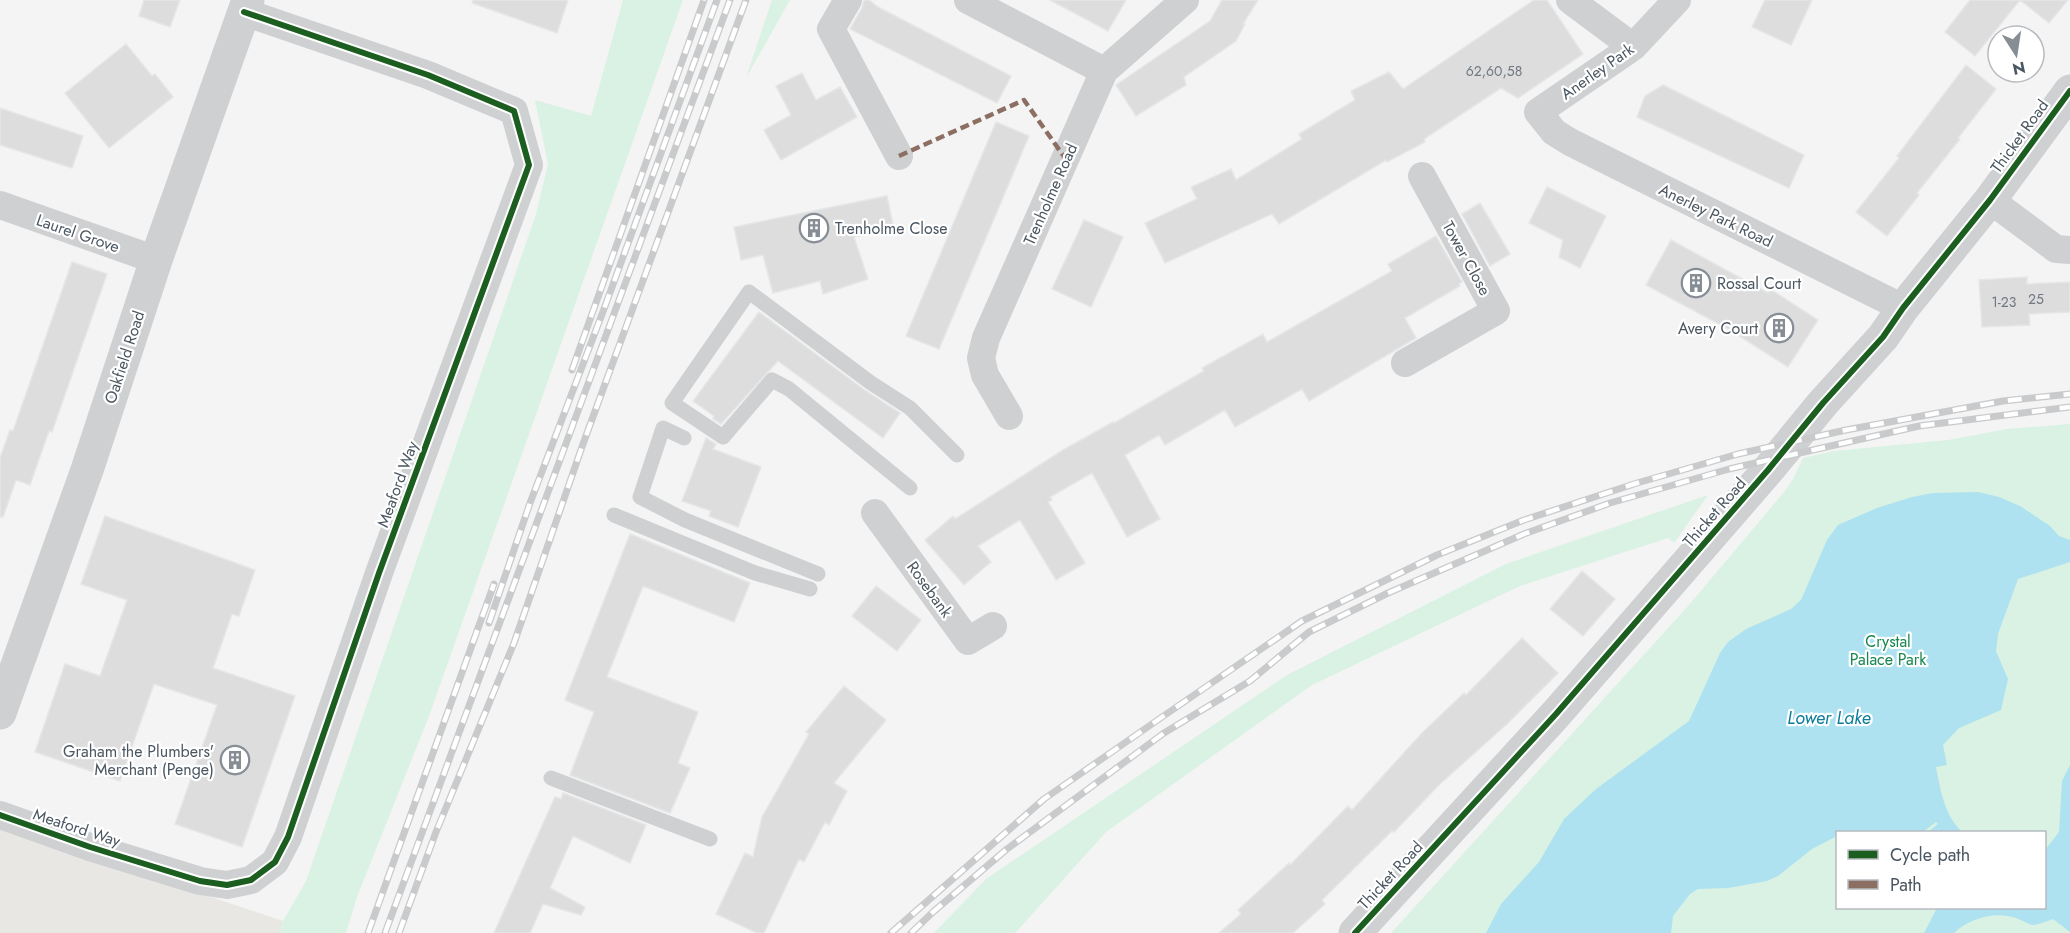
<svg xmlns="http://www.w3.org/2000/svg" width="2070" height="933" font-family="Jost,sans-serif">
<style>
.commercial{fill:#e8e7e3}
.green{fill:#d9f2e3;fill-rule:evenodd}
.water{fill:#aee2f0}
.building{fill:#ddddde;stroke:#e5e6e7;stroke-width:1.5}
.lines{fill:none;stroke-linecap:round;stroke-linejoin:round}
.service{stroke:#ced0d2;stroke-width:15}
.minor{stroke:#ced0d2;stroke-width:28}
.tertiary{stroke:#ced0d2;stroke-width:33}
.rail-casing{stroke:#c9cacc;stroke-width:7}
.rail{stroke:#fff;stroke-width:4.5;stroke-dasharray:14;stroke-linecap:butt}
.quiet{stroke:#8d6e63;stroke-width:4.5;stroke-dasharray:9 4.5;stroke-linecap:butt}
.cycleway-casing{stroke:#fff;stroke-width:10}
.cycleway{stroke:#1b5e20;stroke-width:6}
.labels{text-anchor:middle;stroke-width:4.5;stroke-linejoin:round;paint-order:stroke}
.number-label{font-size:14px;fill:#707881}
.street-label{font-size:16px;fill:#4a5661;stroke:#fff}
.poi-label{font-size:16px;fill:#4a5661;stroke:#fff;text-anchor:start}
.park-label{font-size:16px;fill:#17864f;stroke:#fff}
.water-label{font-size:18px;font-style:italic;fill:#0c7c9b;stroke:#fff}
</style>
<rect width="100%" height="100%" fill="#f4f4f4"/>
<path class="commercial" d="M 0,826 L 283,921 L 279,933 L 0,933 Z"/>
<path class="green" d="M 623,0 L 683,0 L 429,716 L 357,897 L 346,933 L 279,933 L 283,921 L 306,881 L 536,214 L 548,164 L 535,100 L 591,116 Z
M 772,0 L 790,0 L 746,78 Z
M 2070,424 L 2070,933 L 1391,933 L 1689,605 L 1784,492 L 1793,479 L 1803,458 L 1834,451 L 1948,440 L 2007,429 ZM 1838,832 L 2044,832 L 2044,908 L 1838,908 Z
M 1708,495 L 1674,543 L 1668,538 L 1520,586 L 1312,685 L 1106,832 L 1015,933 L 934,933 L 986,879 L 1287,675 L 1506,564 Z"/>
<path class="water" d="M 1978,492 L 1999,497 L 2020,506 L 2050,526 L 2059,536 L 2070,540 L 2070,562 L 2018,579 L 1998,634 L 1996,651 L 2008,679 L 2001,710 L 1959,728 L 1943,745 L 1947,765 L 1936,767 C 1941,792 1944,814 1962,832 L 1928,832 L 1938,824 L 1936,822 L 1923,832 L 1838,832 L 1837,836 L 1812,849 L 1778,876 L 1767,881 L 1728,888 L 1698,889 L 1690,894 L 1673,916 L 1671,933 L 1486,933 L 1501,904 L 1539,862 L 1564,819 L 1596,789 L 1689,721 L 1720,653 L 1728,642 L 1746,629 L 1791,609 L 1801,600 L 1827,540 L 1838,525 L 1877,508 L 1912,497 L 1933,493 Z
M 2070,765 L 2070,932 L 2053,919 C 2047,921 2040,924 2034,925 C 2029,925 2022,920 2016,918 C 1995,911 1970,918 1954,933 L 1924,933 L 1937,908 L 2044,908 L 2045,850 L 2059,832 L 2062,781 Z"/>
<path class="building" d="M 144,0 L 180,0 L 170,27 L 139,16 Z
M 473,0 L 568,0 L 557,33 L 472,3 Z
M 864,0 L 869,0 L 878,7 L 1011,76 L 997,103 L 850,29 L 862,8 Z
M 1050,0 L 1126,0 L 1108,31 Z
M 1222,0 L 1258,0 L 1243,24 L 1245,24 L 1236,41 L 1184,77 L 1186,85 L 1136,116 L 1116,85 L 1210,21 Z
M 1534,0 L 1547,0 L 1583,54 L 1518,98 L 1501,88 L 1424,139 L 1425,142 L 1387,162 L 1386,160 L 1279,224 L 1272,214 L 1165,263 L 1145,223 L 1197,199 L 1191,187 L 1231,169 L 1236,180 L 1302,139 L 1299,134 L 1355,100 L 1351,91 L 1389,72 L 1403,89 Z
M 1765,0 L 1812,0 L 1791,45 L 1752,27 Z
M 1970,0 L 2020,0 L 1975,56 L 1945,32 Z
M 2020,0 L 2068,0 L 2049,23 Z
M 126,44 L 152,76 L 155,74 L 173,97 L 109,148 L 65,93 Z
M 1966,65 L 1996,89 L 1958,138 L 1960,139 L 1917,193 L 1919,195 L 1887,236 L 1856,212 L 1899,158 L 1897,156 Z
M 802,73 L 816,100 L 840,87 L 857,117 L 781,160 L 764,130 L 791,115 L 776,86 Z
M 1663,85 L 1804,155 L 1789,188 L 1637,117 L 1645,96 Z
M 0,108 L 83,136 L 72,168 L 0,145 Z
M 996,122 L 1029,136 L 939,349 L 906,336 Z
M 1547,187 L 1606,216 L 1580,268 L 1559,257 L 1563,240 L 1529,223 Z
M 887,196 L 894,230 L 854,237 L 868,279 L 823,294 L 820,281 L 773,293 L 763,255 L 741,260 L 734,227 Z
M 1480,203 L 1510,254 L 1490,266 L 1462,214 Z
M 1084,220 L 1123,237 L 1091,307 L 1052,289 Z
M 1436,236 L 1462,282 L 1459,284 L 1460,286 L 1405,318 L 1416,338 L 1309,401 L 1302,389 L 1235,427 L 1225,410 L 1165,445 L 1159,435 L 1125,455 L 1160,519 L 1127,537 L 1092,473 L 1050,497 L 1052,500 L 1048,502 L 1085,563 L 1056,580 L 1020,520 L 978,546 L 991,562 L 964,585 L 925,540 L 953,516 L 955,519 L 1063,450 L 1113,422 L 1114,423 L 1204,371 L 1202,368 L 1263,334 L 1267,342 L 1392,271 L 1388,264 Z
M 1671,240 L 1768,293 L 1770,289 L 1818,320 L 1788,367 L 1730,330 L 1646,285 Z
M 72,262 L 107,274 L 52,432 L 49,431 L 30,485 L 16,480 L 3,517 L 0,517 L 0,458 L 10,430 L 13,431 Z
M 2027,277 L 2027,284 L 2070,282 L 2070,312 L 2029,314 L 2030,325 L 1982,327 L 1979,280 Z
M 759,312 L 866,391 L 900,413 L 883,438 L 778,361 L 721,424 L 713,419 L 714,416 L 693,401 Z
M 706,438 L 716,444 L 713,449 L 761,467 L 738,527 L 709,516 L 711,511 L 682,501 Z
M 105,516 L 255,570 L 239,616 L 232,614 L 213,668 L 295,696 L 242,847 L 175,824 L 217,705 L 154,684 L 120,781 L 35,752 L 65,664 L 100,676 L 127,600 L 81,584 Z
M 630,534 L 750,583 L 734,622 L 643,586 L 607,677 L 698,712 L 678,763 L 690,768 L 670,813 L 570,775 L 594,712 L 565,700 Z
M 1582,571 L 1615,599 L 1583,636 L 1550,609 Z
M 876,586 L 921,620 L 897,651 L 852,616 Z
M 1522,638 L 1558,673 L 1508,723 L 1439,785 L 1394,832 L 1392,831 L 1322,900 L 1325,904 L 1293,933 L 1219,933 L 1241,914 L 1238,910 L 1289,863 L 1290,865 L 1348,806 L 1352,810 L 1422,733 L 1464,693 L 1466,695 Z
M 844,686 L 886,720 L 834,783 L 847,791 L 829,825 L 825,822 L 804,862 L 799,859 L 764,933 L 757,933 L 716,914 L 745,853 L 753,857 L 762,817 L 809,734 L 806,732 Z
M 563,793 L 646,825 L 630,863 L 573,836 L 550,888 L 585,907 L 581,915 L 543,904 L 530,933 L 494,933 L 555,797 L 561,799 Z"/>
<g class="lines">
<path class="service" d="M 684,438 L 663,428 L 640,497 L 685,520 L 818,574
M 910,488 L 789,389 L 772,380 L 723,437 L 672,403 L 749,292 L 871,383 L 910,408 L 957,455
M 614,515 L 755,573 L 810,589
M 551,778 L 710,839"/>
<path class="minor" d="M 848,0 L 831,29 L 899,156
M 968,0 L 1104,71
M 1570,0 L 1633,47
M 1677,0 L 1633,47 L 1538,112 L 1554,132 L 1570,142 L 1903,308
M 1990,200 L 2056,249 L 2070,250
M 0,205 L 156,260
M 1405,363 L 1496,311 L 1422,176
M 1009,416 L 985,375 L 981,358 L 986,338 L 1104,71 L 1185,0
M 875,513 L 968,641 L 993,626
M 0,815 L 90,847 L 200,881 L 227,885 L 251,880 L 275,862 L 288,837 L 379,573 L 529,165 L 514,111 L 428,75 L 244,12"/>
<path class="tertiary" d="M 0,713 L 87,470 L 156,260 L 248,0
M 1355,933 L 1556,714 L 1768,470 L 1823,403 L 1883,337 L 1903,308 L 1990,200 L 2070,91"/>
<g class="rail-casing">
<path id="rail" d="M 572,370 L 704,0
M 489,623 L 530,503 L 604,309 L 717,0
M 368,933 L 494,584
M 385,933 L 730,0
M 399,933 L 436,832 L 514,643 L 583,444 L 746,0
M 891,933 L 1044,799 L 1162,717 L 1302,621 L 1437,555 L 1524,520 L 1637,483 L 1738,454 L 1846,430 L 2003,401 L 2070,394
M 911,933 L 933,912 L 1007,849 L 1164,733 L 1250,681 L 1309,632 L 1388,593 L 1524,534 L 1610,503 L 1729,469 L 1919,426 L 2070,407"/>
</g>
<use href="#rail" class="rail"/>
<path class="quiet" d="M 899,156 L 1024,100 L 1065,158"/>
<g class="cycleway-casing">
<path id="cycleway" d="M 0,815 L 90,847 L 200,881 L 227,885 L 251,880 L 275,862 L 288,837 L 379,573 L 529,165 L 514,111 L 428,75 L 244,12
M 1355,933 L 1556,714 L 1768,470 L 1823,403 L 1883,337 L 1903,308 L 1990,200 L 2070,91"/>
</g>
<use href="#cycleway" class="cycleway"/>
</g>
<defs>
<g id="building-ring" transform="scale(1.5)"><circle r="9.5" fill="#fff" stroke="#868d94" stroke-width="1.5"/><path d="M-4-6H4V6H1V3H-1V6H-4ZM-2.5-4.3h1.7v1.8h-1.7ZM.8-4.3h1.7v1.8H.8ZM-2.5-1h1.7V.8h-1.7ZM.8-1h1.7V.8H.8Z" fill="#868d94"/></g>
</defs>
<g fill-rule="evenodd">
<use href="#building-ring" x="814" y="228"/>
<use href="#building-ring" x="1696" y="283"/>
<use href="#building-ring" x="1779" y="328"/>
<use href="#building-ring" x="235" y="760"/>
</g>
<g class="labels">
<g class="number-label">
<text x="1494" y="76">62,60,58</text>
<text x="2036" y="304">25</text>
<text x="2004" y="307">1-23</text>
</g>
<g class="street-label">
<text transform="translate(1597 71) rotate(-35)" y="6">Anerley Park</text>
<text transform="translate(2019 136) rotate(-54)" y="6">Thicket Road</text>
<text transform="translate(1050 194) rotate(-66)" y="6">Trenholme Road</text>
<text transform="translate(1716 215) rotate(26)" y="6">Anerley Park Road</text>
<text transform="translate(78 233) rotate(19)" y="6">Laurel Grove</text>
<text transform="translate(1467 258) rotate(61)" y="6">Tower Close</text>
<text transform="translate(124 357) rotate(-72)" y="6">Oakfield Road</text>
<text transform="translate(397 484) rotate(-70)" y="6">Meaford Way</text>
<text transform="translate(1714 512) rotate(-49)" y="6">Thicket Road</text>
<text transform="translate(930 589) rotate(54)" y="6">Rosebank</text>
<text transform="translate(77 827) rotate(18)" y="6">Meaford Way</text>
<text transform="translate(1390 875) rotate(-47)" y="6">Thicket Road</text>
</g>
<g class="poi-label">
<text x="835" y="234">Trenholme Close</text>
<text x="1717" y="289">Rossal Court</text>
<text x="1758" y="334" text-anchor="end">Avery Court</text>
<text x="214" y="757" text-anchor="end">Graham the Plumbers'<tspan x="214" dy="18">Merchant (Penge)</tspan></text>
</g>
<g class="park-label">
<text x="1888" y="647">Crystal<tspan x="1888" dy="18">Palace Park</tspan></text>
</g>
<g class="water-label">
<text x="1829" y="724">Lower Lake</text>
</g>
</g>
<rect x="1836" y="831" width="210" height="78" fill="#ffffff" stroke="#b7bbc0" stroke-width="1.5"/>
<rect x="1848" y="850" width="30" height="9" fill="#1b5e20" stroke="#b7bbc0" stroke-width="1.5"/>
<text x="1890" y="861" font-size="18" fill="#4a5661">Cycle path</text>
<rect x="1848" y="880" width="30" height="9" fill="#8d6e63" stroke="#b7bbc0" stroke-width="1.5"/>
<text x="1890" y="891" font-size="18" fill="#4a5661">Path</text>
<g transform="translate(2016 54) rotate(168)"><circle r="28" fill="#ffffff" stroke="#b7bbc0" stroke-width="1.5"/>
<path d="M0-4.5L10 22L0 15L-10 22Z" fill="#868d94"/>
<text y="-9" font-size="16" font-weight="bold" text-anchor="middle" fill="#4a5661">N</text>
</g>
</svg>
